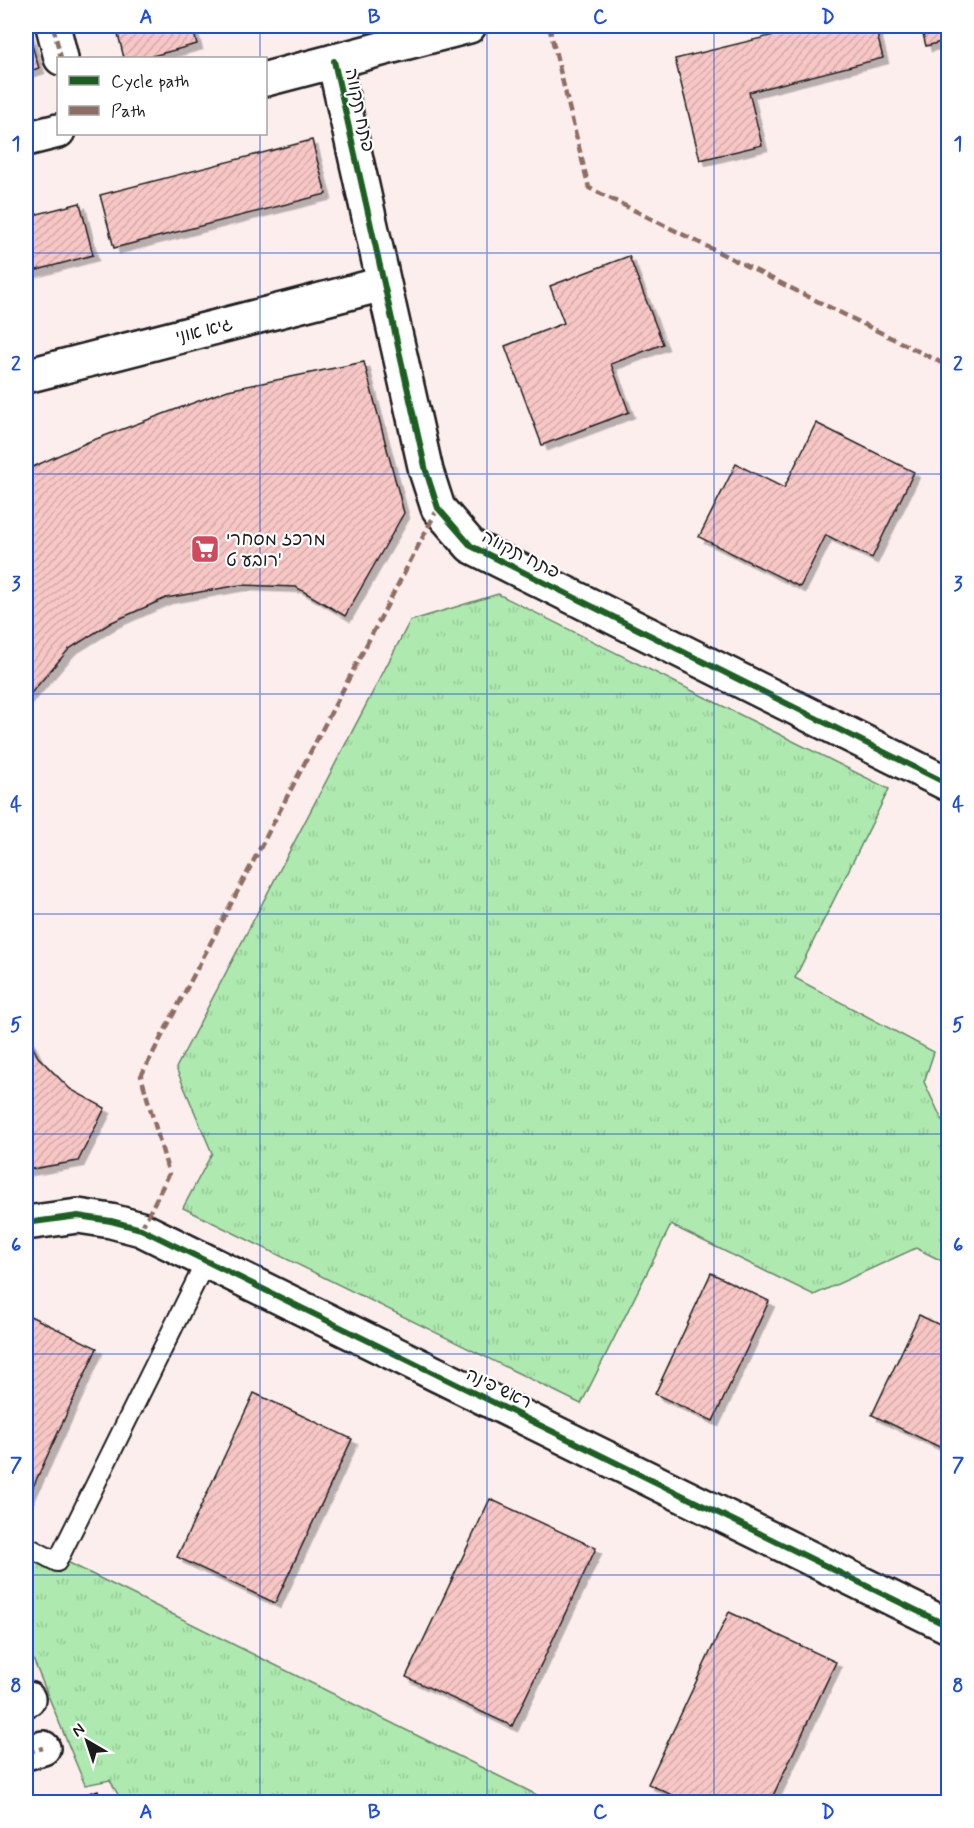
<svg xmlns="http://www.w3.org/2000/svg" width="974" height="1828" font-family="Mynerve,'Playpen Sans Hebrew',sans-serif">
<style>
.grass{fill:url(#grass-tufts);stroke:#658366;stroke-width:1.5}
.building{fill:url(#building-hatch);stroke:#1c1c1c;stroke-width:1.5;filter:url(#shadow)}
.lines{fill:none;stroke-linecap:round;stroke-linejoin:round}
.service-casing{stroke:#1c1c1c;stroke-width:22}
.minor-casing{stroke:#1c1c1c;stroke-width:38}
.tertiary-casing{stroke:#1c1c1c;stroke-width:38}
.service{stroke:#fff;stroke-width:18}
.minor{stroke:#fff;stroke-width:33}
.tertiary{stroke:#fff;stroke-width:33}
.quiet{stroke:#8d6e63;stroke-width:4.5;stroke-dasharray:9 4.5;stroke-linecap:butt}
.cycleway-casing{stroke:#fff;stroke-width:10}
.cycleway{stroke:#1b5e20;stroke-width:6}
.grid{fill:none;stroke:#1d4ed8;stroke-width:1.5;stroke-opacity:0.55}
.labels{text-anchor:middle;stroke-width:4.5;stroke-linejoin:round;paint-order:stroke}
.street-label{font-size:18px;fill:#1c1c1c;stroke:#fff}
.poi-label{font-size:18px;fill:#1c1c1c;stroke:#fff;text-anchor:start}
.neatline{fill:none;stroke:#1d4ed8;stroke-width:2}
.grid-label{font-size:20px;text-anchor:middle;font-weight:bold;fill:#1d4ed8}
</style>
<defs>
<pattern id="grass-tufts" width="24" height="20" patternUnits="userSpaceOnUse" patternTransform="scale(1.5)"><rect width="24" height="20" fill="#aeeaaf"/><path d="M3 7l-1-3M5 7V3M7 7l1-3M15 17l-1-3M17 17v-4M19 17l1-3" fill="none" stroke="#95c896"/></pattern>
<pattern id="building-hatch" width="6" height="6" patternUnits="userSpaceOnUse" patternTransform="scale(1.5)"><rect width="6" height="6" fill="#f7c7c5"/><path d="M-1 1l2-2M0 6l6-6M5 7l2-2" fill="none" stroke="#d3aaa9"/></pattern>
<filter id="shadow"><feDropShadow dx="5.5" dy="5.5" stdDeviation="0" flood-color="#0004"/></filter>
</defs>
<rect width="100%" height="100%" fill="#fdeeee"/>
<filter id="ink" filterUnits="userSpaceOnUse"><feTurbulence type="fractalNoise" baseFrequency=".0167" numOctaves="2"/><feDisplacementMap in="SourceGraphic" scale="12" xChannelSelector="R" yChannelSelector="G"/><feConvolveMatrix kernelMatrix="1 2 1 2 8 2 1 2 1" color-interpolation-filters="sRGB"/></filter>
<g filter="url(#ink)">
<path class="grass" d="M 498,594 L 889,789 L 795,978 L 934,1052 L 924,1082 L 946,1128 L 948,1129 L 948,1264 L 916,1248 L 814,1295 L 671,1225 L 581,1404 L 183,1208 L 212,1153 L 176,1068 L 410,621 Z
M 27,1542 L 551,1802 L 122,1802 L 110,1780 L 85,1785 L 26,1642 L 26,1548 Z"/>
<path class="building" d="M 26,26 L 39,68 L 26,72 Z
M 116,26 L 192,26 L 197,44 L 145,58 L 124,58 Z
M 811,26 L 875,26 L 883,58 L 749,92 L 762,145 L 700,160 L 675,59 Z
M 921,26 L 948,26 L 948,40 L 926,46 Z
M 312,140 L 326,194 L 114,248 L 100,195 Z
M 80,203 L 93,255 L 26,273 L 26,217 Z
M 629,256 L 663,344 L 611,364 L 629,412 L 542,445 L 505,346 L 564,323 L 550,286 Z
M 364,362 L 404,513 L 345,616 L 296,587 L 240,585 L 166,598 L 112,622 L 69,649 L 26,699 L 26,470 L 88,442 L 228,390 Z
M 816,423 L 914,472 L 872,558 L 826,535 L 800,587 L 699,537 L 736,464 L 784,488 Z
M 26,1034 L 38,1057 L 70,1089 L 105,1108 L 78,1161 L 26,1170 Z
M 711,1273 L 769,1301 L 713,1421 L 655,1394 Z
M 26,1314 L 97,1348 L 26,1502 Z
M 919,1315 L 948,1329 L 948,1451 L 872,1415 Z
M 254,1393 L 352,1439 L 275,1603 L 177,1557 Z
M 490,1499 L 596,1548 L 512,1726 L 406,1677 Z
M 729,1612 L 836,1662 L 770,1802 L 687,1802 L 648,1784 Z
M 948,1789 L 948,1802 L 942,1802 Z
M 98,1790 L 102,1802 L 64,1802 Z"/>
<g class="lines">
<g class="service-casing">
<path id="service" d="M 26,1546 L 57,1562 L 206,1261"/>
</g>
<g class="minor-casing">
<path id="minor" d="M 53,26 L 61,58
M 334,61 L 426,471 L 438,508 L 471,546 L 948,784
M 26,376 L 383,284
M 26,1223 L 78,1216 L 111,1221 L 141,1229 L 948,1626
M 26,1700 L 28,1699
M 26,1753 L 43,1748"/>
</g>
<g class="tertiary-casing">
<path id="tertiary" d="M 266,79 L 469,26
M 26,139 L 58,131"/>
</g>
<use href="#service" class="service"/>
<use href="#minor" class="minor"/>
<use href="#tertiary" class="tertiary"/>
<path class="quiet" d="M 53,26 L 61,58
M 549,26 L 589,188 L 948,366
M 141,1229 L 169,1174 L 141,1076 L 438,508
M 26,1700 L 28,1699
M 26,1753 L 43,1748"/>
<g class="cycleway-casing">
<path id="cycleway" d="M 334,61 L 426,471 L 438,508 L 471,546 L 948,784
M 26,1223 L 78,1216 L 111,1221 L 141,1229 L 948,1626"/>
</g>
<use href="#cycleway" class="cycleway"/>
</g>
</g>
<path class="grid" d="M 260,26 L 260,58M 487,26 L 487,1802M 714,26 L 714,1802M 260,134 L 260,1802M 26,253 L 948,253M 26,474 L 948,474M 26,694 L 948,694M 26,914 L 948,914M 26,1134 L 948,1134M 26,1354 L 948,1354M 26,1575 L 948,1575"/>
<defs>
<g id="supermarket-square" transform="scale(1.5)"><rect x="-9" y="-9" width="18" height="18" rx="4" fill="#d1495b" stroke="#fff"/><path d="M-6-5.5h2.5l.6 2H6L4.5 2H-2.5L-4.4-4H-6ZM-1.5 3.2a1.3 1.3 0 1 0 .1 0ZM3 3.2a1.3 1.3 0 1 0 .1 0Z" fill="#fff"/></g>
</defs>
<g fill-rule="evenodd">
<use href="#supermarket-square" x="205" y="549"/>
</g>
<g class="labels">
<g class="street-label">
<text transform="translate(360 110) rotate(78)" y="6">פתח תקווה</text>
<text transform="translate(204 330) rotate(-14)" y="6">גיא אוני</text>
<text transform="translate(521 554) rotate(27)" y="6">פתח תקווה</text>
<text transform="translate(499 1388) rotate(26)" y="6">ראש פינה</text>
</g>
<g class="poi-label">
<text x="226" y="545">מרכז מסחרי<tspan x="226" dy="21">רובע ט'</tspan></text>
</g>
</g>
<rect width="974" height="1828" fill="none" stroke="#fff" stroke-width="66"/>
<rect x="57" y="57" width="210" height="78" fill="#ffffff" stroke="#a4a4a4" stroke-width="1.5"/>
<rect x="69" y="76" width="30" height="9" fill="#1b5e20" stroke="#a4a4a4" stroke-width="1.5"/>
<text x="111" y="87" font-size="18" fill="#1c1c1c">Cycle path</text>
<rect x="69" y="106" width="30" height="9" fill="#8d6e63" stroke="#a4a4a4" stroke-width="1.5"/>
<text x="111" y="117" font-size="18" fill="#1c1c1c">Path</text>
<g transform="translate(87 1741) rotate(321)" stroke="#ffffff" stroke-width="4.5" paint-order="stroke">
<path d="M0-4.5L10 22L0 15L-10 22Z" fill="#1c1c1c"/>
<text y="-9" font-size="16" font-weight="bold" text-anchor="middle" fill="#1c1c1c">N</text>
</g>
<rect x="33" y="33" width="908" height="1762" class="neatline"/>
<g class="grid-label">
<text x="146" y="23">A</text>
<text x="374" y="23">B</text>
<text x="600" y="23">C</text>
<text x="828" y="23">D</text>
<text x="16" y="150">1</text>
<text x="958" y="150">1</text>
<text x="16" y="370">2</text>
<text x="958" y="370">2</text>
<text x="16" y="590">3</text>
<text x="958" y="590">3</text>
<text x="16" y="811">4</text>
<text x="958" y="811">4</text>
<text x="16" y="1031">5</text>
<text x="958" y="1031">5</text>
<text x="16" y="1251">6</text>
<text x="958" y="1251">6</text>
<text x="16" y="1471">7</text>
<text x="958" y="1471">7</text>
<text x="16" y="1692">8</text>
<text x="958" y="1692">8</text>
<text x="146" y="1818">A</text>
<text x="374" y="1818">B</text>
<text x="600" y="1818">C</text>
<text x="828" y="1818">D</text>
</g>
</svg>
